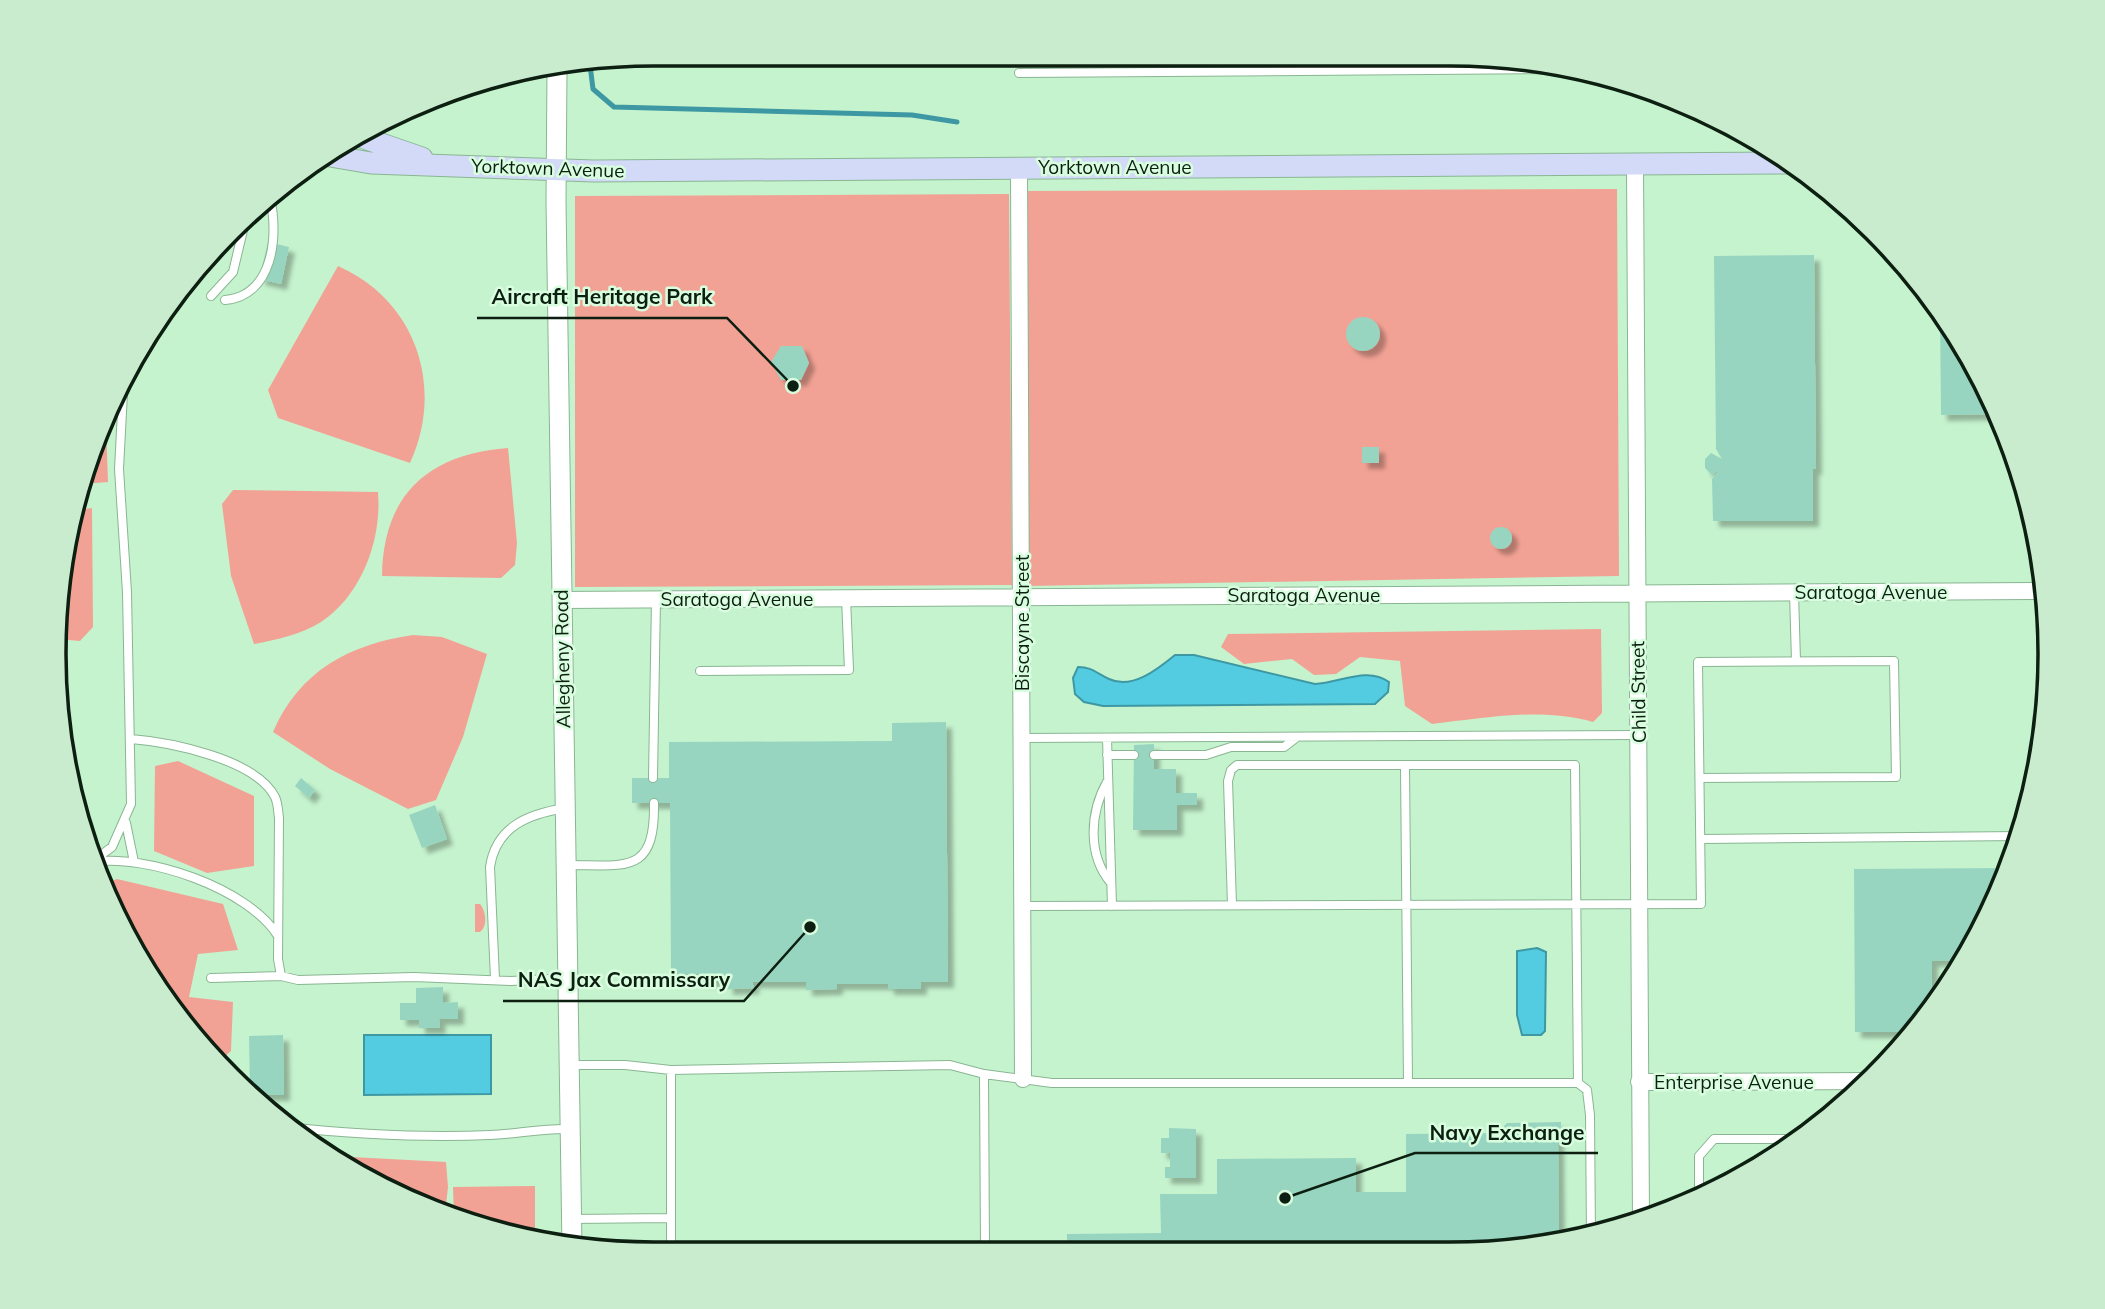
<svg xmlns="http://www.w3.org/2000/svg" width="2105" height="1309" font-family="Mulish,sans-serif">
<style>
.green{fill:#f2a294}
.water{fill:#53cce1;stroke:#3e98a3;stroke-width:2}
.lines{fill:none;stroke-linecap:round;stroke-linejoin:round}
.stream{stroke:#3e98a3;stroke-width:5}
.building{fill:#98d5c0;filter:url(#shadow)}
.service-casing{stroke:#89b692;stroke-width:10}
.minor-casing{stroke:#89b692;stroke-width:18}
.tertiary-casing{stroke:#89b692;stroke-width:21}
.secondary-casing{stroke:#89b692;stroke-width:23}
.service{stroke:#fff;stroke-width:8}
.minor{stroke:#fff;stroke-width:16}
.tertiary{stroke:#fff;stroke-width:19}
.secondary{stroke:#d2daf7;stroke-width:21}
.labels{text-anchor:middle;stroke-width:5;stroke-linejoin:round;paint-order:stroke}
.street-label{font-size:19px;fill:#0d1f11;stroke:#d9fedf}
.rim{fill:none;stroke:#0d1f11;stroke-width:3.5}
.leader{fill:none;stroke:#0d1f11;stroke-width:2.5}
.callout-dot{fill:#0d1f11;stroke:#d9fedf;stroke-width:2.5}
.callout-label{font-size:21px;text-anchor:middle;font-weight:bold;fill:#0d1f11;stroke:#d9fedf;stroke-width:5;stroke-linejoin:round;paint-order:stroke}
</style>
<defs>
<filter id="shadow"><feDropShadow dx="6" dy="6" stdDeviation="2" flood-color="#0004"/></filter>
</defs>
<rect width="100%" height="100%" fill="#c5f3ce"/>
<path class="green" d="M 1617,189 L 1619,576 L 1027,586 L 1023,191 Z
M 1009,194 L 1012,585 L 575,587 L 575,196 Z
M 338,266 C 416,300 445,387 410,463 L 278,418 L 268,390 Z
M 106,425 L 108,482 L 82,484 L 86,462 Z
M 508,448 L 517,543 L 515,565 L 501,578 L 382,576 C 383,494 429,454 508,448 Z
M 233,490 L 378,492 C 382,539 362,595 321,622 C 302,634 276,640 254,644 L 231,576 L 222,504 Z
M 92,508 L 93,627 L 80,641 L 57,639 L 78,510 Z
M 1601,629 L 1602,713 L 1593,722 C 1542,707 1485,718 1432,724 L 1405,706 L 1400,661 L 1360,657 L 1336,674 L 1314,675 L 1292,659 L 1244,664 L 1221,647 L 1228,634 Z
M 413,635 L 442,637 L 487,654 L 463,737 L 436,800 L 408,809 L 330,769 L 273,732 C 299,671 350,644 413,635 Z
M 178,761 L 254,796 L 254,866 L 207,873 L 154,851 L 155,766 Z
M 117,879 L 223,904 L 238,950 L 198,954 L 189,997 L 233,1002 L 231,1051 L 222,1059 L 156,988 L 104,884 Z
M 475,904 L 480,904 C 486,911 488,926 480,932 L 475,932 Z
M 333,1156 L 446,1162 L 448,1187 L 445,1214 L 425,1209 Z
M 535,1186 L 535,1239 L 454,1217 L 453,1187 Z"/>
<path class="water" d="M 1175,655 L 1194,655 L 1315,684 C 1340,683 1367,666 1389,682 L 1388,692 L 1375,704 L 1103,706 L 1084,702 L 1075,694 L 1073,678 L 1078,667 C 1092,667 1096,673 1109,679 C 1132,690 1158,669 1175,655 Z
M 1537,948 L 1546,952 L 1545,1031 L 1541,1035 L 1522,1035 L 1517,1015 L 1517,951 Z
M 364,1035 L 491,1035 L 491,1094 L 364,1095 Z"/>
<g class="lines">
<path class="stream" d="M 590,65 L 593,89 L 614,107 L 912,115 L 957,122"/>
</g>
<path class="building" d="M 268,242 L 289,247 L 281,284 L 259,279 Z
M 1814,255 L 1816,469 L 1813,469 L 1813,521 L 1713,521 L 1712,479 L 1720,469 L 1712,475 L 1705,468 L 1705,459 L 1711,453 L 1722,459 L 1716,449 L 1714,256 Z
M 1940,313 L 1970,354 L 1997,414 L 1941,415 Z
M1346 334a17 17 0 1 1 34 0a17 17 0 1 1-34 0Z
M 781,346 L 802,346 L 809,363 L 801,380 L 781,380 L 771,362 Z
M 1362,447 L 1379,447 L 1379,463 L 1362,463 Z
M1490 538a11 11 0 1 1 22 0a11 11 0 1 1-22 0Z
M 946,722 L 948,982 L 921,982 L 921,989 L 888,989 L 888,984 L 837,984 L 837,989 L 806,990 L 806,982 L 752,982 L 754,988 L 727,989 L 727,981 L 699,981 L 699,974 L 671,974 L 670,803 L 632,803 L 632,778 L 669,778 L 669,742 L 892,741 L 892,723 Z
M 1154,744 L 1154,769 L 1176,769 L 1176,793 L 1197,793 L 1197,805 L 1177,805 L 1177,830 L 1133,830 L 1134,745 Z
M 301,778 L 315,790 L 309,798 L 295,786 Z
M 435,805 L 447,839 L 422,848 L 409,815 Z
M 2008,868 L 1989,920 L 1964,960 L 1932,961 L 1932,1011 L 1916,1032 L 1855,1032 L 1854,869 Z
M 443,987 L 443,1003 L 458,1002 L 458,1019 L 439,1019 L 440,1028 L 419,1028 L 419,1020 L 400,1020 L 400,1003 L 416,1003 L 416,988 Z
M 283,1035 L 284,1095 L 256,1095 L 250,1089 L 249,1036 Z
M 1561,1122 L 1561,1140 L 1558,1140 L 1559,1242 L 1490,1253 L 1067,1252 L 1067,1234 L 1161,1233 L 1160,1194 L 1217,1194 L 1217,1159 L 1356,1158 L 1356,1192 L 1406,1192 L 1406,1134 L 1497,1133 L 1507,1123 Z
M 1169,1128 L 1196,1129 L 1196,1178 L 1165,1178 L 1165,1167 L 1170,1167 L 1170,1153 L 1161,1153 L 1161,1138 L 1169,1138 Z"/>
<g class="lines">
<g class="service-casing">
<path id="service" d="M 1019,73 L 1565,69
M 211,296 L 233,272 L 245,222
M 225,300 C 273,296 279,236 270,198
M 1794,593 L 1796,661
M 700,671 L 849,670 L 846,598
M 1022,738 L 1639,735
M 1107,738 L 1112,906
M 131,739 C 169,742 256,759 275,797 C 278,803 278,811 279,818 L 278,959 L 281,976
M 1107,755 L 1134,755
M 1154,755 L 1206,755 L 1231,747 L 1284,747 L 1297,737
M 1405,766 L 1408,1083
M 653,778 L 656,599
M 1107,782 C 1090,812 1087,855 1111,883
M 126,823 L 134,862
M 1701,839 L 2021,836
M 93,861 L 112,847 L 131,804 L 127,592 L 119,469 L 123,393
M 93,862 C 147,854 248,888 278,936
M 568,865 C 627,865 655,875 654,803
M 1232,905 L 1228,781 L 1231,770 L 1237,765 L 1575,765 L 1578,1083
M 1023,906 L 1701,904 L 1698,662 L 1894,661 L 1896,777 L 1700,778
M 211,978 L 281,976 L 298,980 L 414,977 L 511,981 L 568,978
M 495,979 L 490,867 C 496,826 529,814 565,808
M 569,1065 L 625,1065 L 671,1070 L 950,1065 L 984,1074 L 1052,1083 L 1578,1083 L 1587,1090 L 1590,1115 L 1591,1237
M 984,1074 L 985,1251
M 286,1127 C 353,1134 422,1138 490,1135 C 517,1134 543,1128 570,1129
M 1699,1196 L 1699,1156 L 1714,1139 L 1800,1139
M 671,1218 L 671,1250
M 571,1219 L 671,1218 L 671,1070"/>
</g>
<g class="minor-casing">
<path id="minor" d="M 1635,164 L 1641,1220
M 1019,168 L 1023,1079
M 561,600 L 2046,591
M 1639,1082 L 1870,1081"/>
</g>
<g class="tertiary-casing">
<path id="tertiary" d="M 557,70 L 556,202 L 572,1248"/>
</g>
<g class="secondary-casing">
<path id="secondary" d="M 364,138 L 422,158
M 330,156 L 371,163 L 594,171 L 1789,163"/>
</g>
<use href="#service" class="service"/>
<use href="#minor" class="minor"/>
<use href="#tertiary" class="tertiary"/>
<use href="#secondary" class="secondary"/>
</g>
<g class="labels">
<g class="street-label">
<text x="1115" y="174">Yorktown Avenue</text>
<text transform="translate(548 168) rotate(2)" y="7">Yorktown Avenue</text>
<text x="1871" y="599">Saratoga Avenue</text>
<text x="1304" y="602">Saratoga Avenue</text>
<text x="737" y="606">Saratoga Avenue</text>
<text transform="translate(1022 623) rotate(-90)" y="7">Biscayne Street</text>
<text transform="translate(562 659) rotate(-91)" y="7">Allegheny Road</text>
<text transform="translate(1638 692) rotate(-91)" y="7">Child Street</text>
<text x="1734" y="1089">Enterprise Avenue</text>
</g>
</g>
<path d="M0 0H2105V1309H0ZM654 66H1450A588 588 0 0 1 2038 654V654A588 588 0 0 1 1450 1242H654A588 588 0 0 1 66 654V654A588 588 0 0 1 654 66Z" fill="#c9eccf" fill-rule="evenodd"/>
<path class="rim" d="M654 66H1450A588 588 0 0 1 2038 654V654A588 588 0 0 1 1450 1242H654A588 588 0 0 1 66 654V654A588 588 0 0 1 654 66Z"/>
<path class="leader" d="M793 386L727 318H477M810 927L744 1001H503M1285 1198L1415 1153H1598"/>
<g class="callout-dot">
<circle cx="793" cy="386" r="7"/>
<circle cx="810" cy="927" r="7"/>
<circle cx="1285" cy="1198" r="7"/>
</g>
<g class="callout-label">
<text x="602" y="304">Aircraft Heritage Park</text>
<text x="624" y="987">NAS Jax Commissary</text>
<text x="1507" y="1140">Navy Exchange</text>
</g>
</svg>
